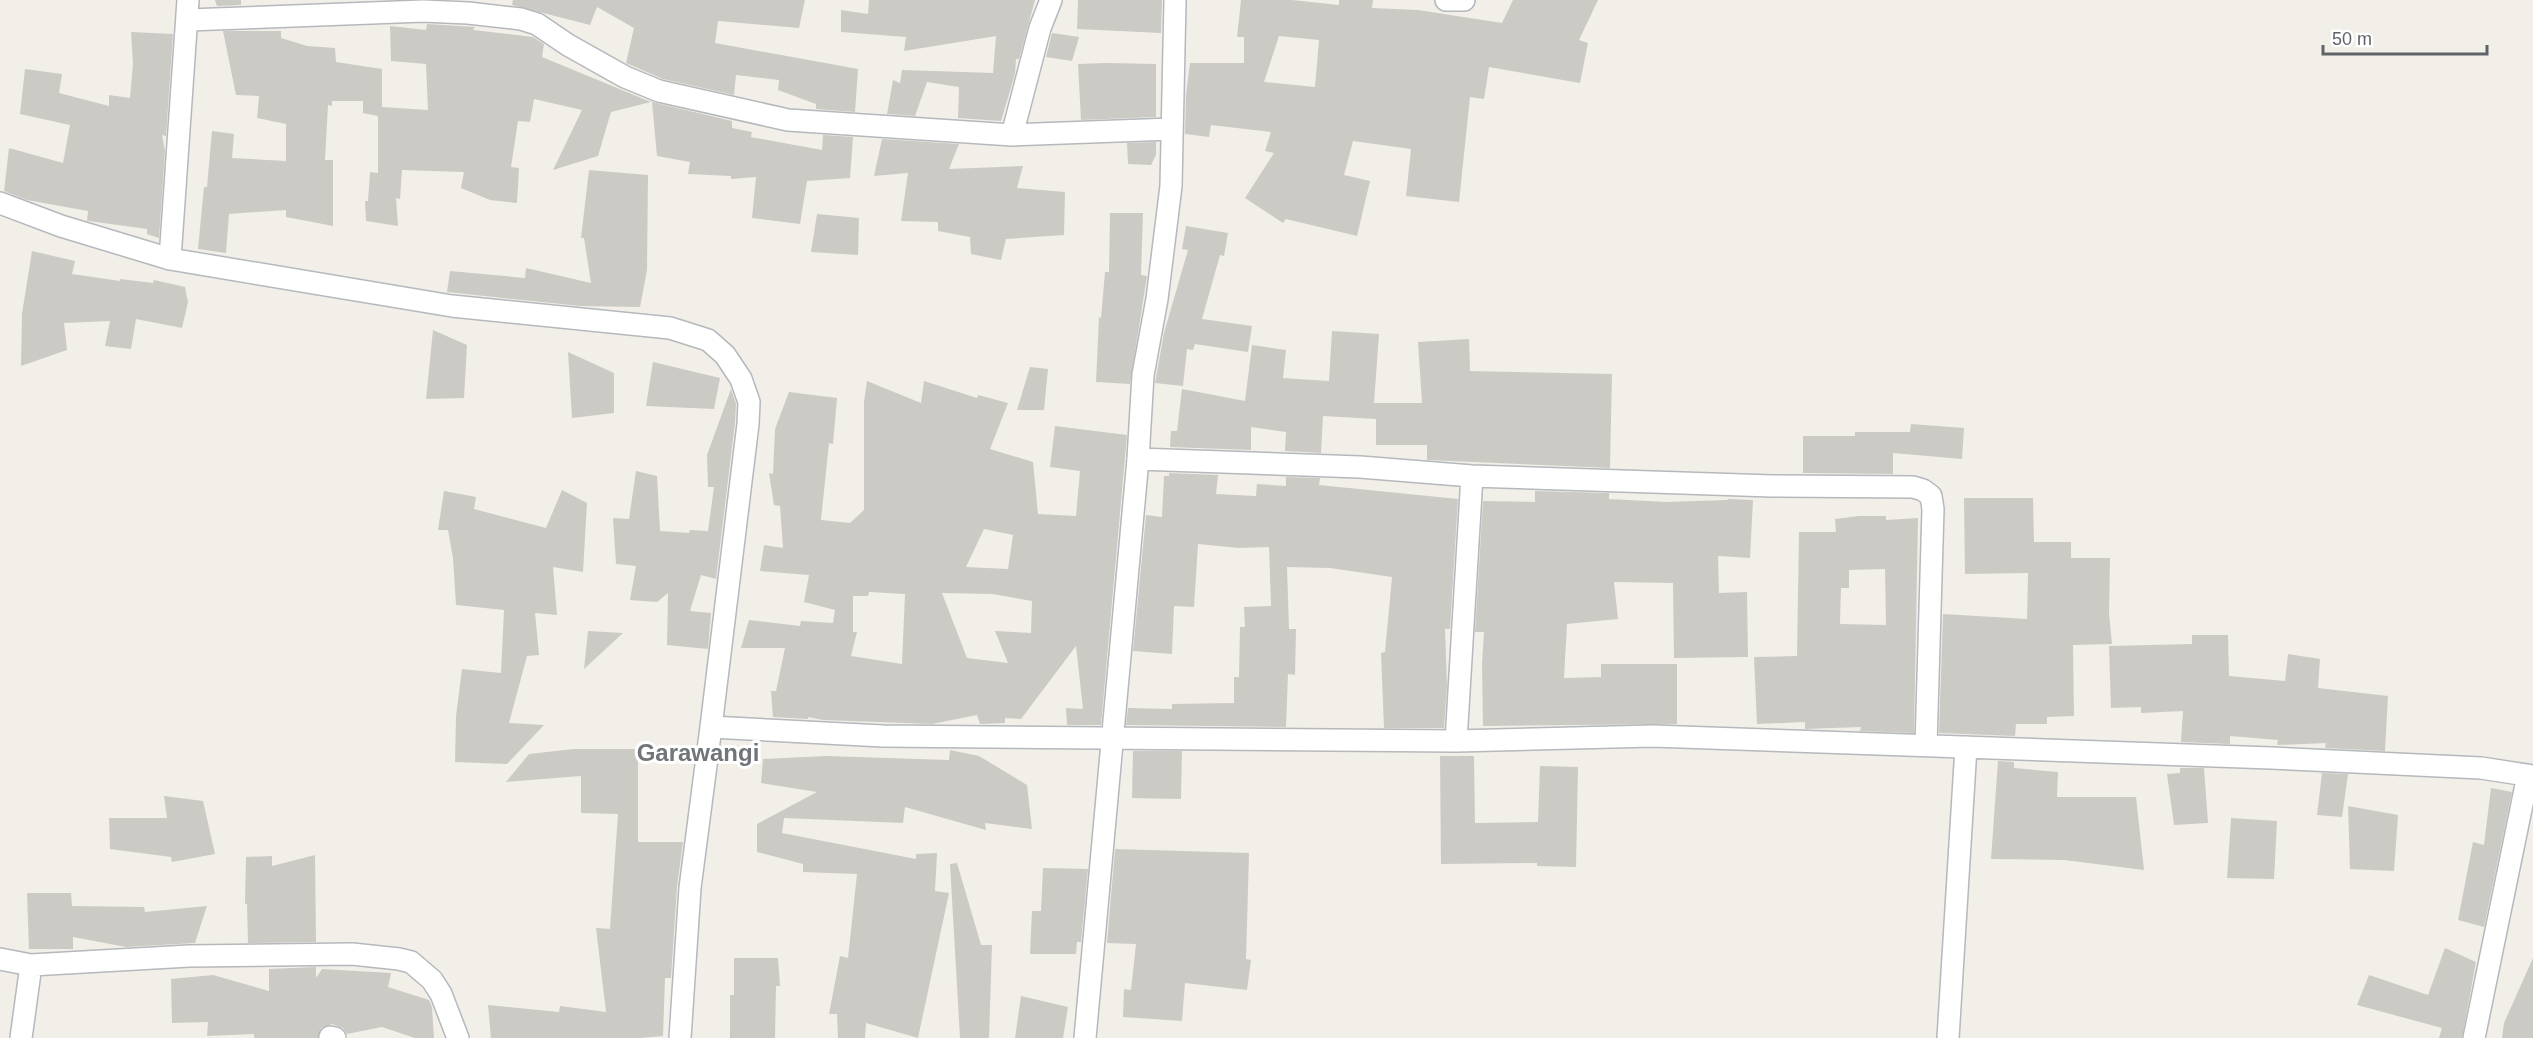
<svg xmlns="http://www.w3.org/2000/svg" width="2533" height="1038" font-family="Helvetica,sans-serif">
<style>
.building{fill:#cccac5;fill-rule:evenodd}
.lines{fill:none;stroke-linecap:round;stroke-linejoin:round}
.minor-casing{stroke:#b5b8bc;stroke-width:24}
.minor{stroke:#fff;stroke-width:21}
.labels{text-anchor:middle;stroke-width:6;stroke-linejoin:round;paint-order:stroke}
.quarter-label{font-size:24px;font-weight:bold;fill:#70757a;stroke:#fff}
</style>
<rect width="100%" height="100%" fill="#f1efe8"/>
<path class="building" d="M 215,0 L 241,0 L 241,5 L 217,6 Z
M 513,0 L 805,0 L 799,28 L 718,21 L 715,43 L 858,69 L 855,112 L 816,109 L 816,104 L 778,90 L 779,80 L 736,75 L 734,95 L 663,79 L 626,63 L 634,28 L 597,7 L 590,25 L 512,5 Z
M 869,0 L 1035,0 L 1019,59 L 1016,59 L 1015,74 L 1001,121 L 958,118 L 959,87 L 927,82 L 915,116 L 887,114 L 893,80 L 900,83 L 902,70 L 993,73 L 996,36 L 904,51 L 906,37 L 841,32 L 841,10 L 868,14 Z
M 1078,0 L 1162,0 L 1161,33 L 1077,29 Z
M 1241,0 L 1292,0 L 1339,5 L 1339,0 L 1373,0 L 1372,8 L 1418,10 L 1502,23 L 1513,0 L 1598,0 L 1579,40 L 1588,43 L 1580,83 L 1489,67 L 1484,99 L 1470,97 L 1459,202 L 1406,196 L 1411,149 L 1353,141 L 1344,175 L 1370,181 L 1357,236 L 1286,219 L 1283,223 L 1245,198 L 1274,153 L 1265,151 L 1271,132 L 1211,125 L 1209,137 L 1185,134 L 1186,95 L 1190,63 L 1244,63 L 1244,37 L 1237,37 ZM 1279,36 L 1319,40 L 1315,87 L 1264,82 Z
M 427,24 L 475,27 L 473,30 L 533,37 L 544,44 L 542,57 L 651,102 L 611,112 L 598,156 L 553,170 L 582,110 L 534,99 L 530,122 L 518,121 L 511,167 L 519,168 L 517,203 L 490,200 L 461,188 L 464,172 L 402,170 L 400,199 L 396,198 L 398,226 L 366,221 L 365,201 L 368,201 L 370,172 L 378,173 L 378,116 L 363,113 L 363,101 L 332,101 L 332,106 L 328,105 L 325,160 L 333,160 L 333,226 L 286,217 L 286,210 L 229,214 L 226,253 L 198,249 L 204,187 L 207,187 L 212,131 L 234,134 L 232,158 L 286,161 L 286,124 L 257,118 L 259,96 L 236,95 L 223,31 L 281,31 L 281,38 L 307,46 L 335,48 L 336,62 L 382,69 L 382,107 L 428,110 L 426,64 L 391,61 L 390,26 L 426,30 Z
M 131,32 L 173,34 L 166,136 L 162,135 L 165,151 L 159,238 L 147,234 L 147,229 L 89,221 L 87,221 L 88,211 L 27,200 L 4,191 L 9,148 L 63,163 L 70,125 L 20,114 L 25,69 L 62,74 L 59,93 L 109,106 L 109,95 L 130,98 L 133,64 Z
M 1052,33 L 1079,37 L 1072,61 L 1046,57 Z
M 1106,63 L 1156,64 L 1156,117 L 1081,120 L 1078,64 Z
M 652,102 L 732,121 L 732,128 L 752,132 L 751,137 L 822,150 L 823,135 L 853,137 L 850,178 L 807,181 L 800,224 L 752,218 L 756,177 L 731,179 L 731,176 L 688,174 L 690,162 L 657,156 Z
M 882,139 L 959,144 L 949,169 L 1023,166 L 1017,188 L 1065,192 L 1064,235 L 1006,239 L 1001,260 L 971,254 L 970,237 L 938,231 L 938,222 L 901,221 L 908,173 L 874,176 Z
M 1156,142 L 1156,155 L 1151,165 L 1128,164 L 1127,143 Z
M 589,170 L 648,175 L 647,270 L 640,307 L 580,306 L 447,292 L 450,271 L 525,278 L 526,268 L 591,283 L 584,238 L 581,238 Z
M 1110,213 L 1143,213 L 1141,275 L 1147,276 L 1130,384 L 1096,382 L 1099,317 L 1101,318 L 1105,272 L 1109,272 Z
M 817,214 L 859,218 L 858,255 L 811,252 Z
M 1186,226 L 1228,233 L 1224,256 L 1220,255 L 1202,319 L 1252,326 L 1248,352 L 1195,344 L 1193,350 L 1187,349 L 1183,386 L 1155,383 L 1164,333 L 1188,250 L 1182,249 Z
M 32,251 L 75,261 L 72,274 L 120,281 L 120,279 L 153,283 L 154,280 L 185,287 L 188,302 L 182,328 L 136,319 L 131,349 L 105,346 L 110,321 L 64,323 L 67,350 L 21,366 L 22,314 Z
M 433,330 L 467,345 L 464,398 L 426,399 Z
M 1332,331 L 1379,334 L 1374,403 L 1422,403 L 1418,342 L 1469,339 L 1470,371 L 1612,374 L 1610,468 L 1427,460 L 1427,445 L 1376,445 L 1376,419 L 1323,416 L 1321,453 L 1285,451 L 1286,432 L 1251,427 L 1251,450 L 1170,447 L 1171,431 L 1177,431 L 1182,389 L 1245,401 L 1252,345 L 1286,350 L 1283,378 L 1329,381 Z
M 568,352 L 614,373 L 614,413 L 572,418 Z
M 653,362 L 720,378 L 714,409 L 646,406 Z
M 1030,367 L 1048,369 L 1044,410 L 1017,410 Z
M 867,381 L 921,403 L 924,381 L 977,398 L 978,395 L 1008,403 L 990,449 L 1033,462 L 1038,514 L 1076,516 L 1080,471 L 1050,467 L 1055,426 L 1127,435 L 1101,725 L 1067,725 L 1066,708 L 1083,709 L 1076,646 L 1021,719 L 1005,718 L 1005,723 L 980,724 L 977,715 L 932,724 L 823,720 L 808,717 L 808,719 L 773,717 L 771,691 L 776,691 L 785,648 L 741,648 L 749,620 L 800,626 L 801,621 L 833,623 L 835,610 L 804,602 L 809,575 L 760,571 L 764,545 L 783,548 L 780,506 L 774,505 L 769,473 L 773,474 L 775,429 L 789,392 L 837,398 L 833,444 L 829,443 L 821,520 L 850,523 L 864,510 L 864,402 ZM 984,529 L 1013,535 L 1008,569 L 966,567 ZM 869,592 L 905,594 L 902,664 L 851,656 L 857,632 L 853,632 L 853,596 L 868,596 ZM 942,593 L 992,594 L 1032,601 L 1031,633 L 995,631 L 1008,663 L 967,658 Z
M 731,389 L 736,404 L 735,423 L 716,579 L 701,575 L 690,611 L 711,613 L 708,649 L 667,645 L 668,593 L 657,602 L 630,600 L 636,566 L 616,564 L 613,518 L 629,519 L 636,471 L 657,476 L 660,531 L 689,533 L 690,530 L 708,531 L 714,487 L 708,487 L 707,455 Z
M 1911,424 L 1964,428 L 1962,459 L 1893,453 L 1893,474 L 1803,473 L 1803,436 L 1855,436 L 1855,432 L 1910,432 Z
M 1169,473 L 1218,475 L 1216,494 L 1256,496 L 1257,484 L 1286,486 L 1286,477 L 1320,478 L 1319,485 L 1458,499 L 1450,629 L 1445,629 L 1447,685 L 1444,728 L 1384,728 L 1381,653 L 1385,652 L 1392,577 L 1330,568 L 1287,567 L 1289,629 L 1296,629 L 1295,675 L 1288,674 L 1286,727 L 1126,725 L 1128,708 L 1172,709 L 1172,704 L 1234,703 L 1234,677 L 1239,677 L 1240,627 L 1245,627 L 1244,607 L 1271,606 L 1269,547 L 1239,548 L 1198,544 L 1194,607 L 1174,606 L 1172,654 L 1133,651 L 1146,515 L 1162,517 L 1164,476 L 1169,476 Z
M 562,490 L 587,503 L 583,572 L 553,567 L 557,615 L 535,613 L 539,655 L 527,656 L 509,723 L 544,725 L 507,764 L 455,762 L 456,716 L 462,669 L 501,673 L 504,610 L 456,605 L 453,558 L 448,530 L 438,530 L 444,491 L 476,497 L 474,509 L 546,528 Z
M 1535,491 L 1609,493 L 1609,499 L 1666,502 L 1728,500 L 1728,499 L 1753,500 L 1750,558 L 1718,556 L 1719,593 L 1747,592 L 1748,657 L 1674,658 L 1673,583 L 1614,582 L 1618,619 L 1567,624 L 1564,678 L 1601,677 L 1601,664 L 1677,664 L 1677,724 L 1483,726 L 1482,664 L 1484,632 L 1475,632 L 1483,501 L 1535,502 Z
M 1964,498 L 2033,498 L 2034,542 L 2071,542 L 2071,558 L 2110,558 L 2109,613 L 2112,644 L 2073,645 L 2074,716 L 2047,717 L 2047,724 L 2016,724 L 2015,736 L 1939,733 L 1943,614 L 2027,619 L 2028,573 L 1965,574 Z
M 1859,516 L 1886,516 L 1886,520 L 1918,518 L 1914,733 L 1860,731 L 1861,727 L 1805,729 L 1805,722 L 1757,724 L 1754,657 L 1797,656 L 1799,532 L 1836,532 L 1835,519 ZM 1885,569 L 1886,625 L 1840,624 L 1841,588 L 1849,588 L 1849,570 Z
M 588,631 L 623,633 L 584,669 Z
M 2192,635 L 2228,635 L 2229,676 L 2285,681 L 2288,654 L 2320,659 L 2318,688 L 2388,696 L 2385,751 L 2325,748 L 2326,743 L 2277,745 L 2278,740 L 2230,736 L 2230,744 L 2181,742 L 2183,711 L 2141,713 L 2141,707 L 2111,708 L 2109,646 L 2192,644 Z
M 574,749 L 638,749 L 638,842 L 683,842 L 677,887 L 671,978 L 665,978 L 663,1036 L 640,1038 L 491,1038 L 488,1005 L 559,1012 L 560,1006 L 606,1012 L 596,928 L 610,929 L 618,814 L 581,813 L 581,776 L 506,782 L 529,754 Z
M 950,750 L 979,756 L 1027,785 L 1032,829 L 985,823 L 986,830 L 905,807 L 903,823 L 784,818 L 782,833 L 916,859 L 916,854 L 937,853 L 935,891 L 949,893 L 918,1038 L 866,1023 L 865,1038 L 838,1038 L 837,1014 L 829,1014 L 840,956 L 848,958 L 857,874 L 803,872 L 803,864 L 757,852 L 757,824 L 817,792 L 761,783 L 763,759 L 826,756 L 949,760 Z
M 1133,751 L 1182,751 L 1181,799 L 1132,798 Z
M 1440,756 L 1474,756 L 1475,823 L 1538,822 L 1540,766 L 1578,767 L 1576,867 L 1537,866 L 1537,863 L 1441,864 Z
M 1998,761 L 2014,762 L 2014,768 L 2058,772 L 2057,797 L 2136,797 L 2144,870 L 2064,860 L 1991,859 Z
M 2180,768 L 2204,768 L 2208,823 L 2174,825 L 2167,774 L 2180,773 Z
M 2322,773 L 2348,774 L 2342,817 L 2317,815 Z
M 2491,788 L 2512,792 L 2484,927 L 2458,920 L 2473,842 L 2484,845 Z
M 164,796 L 203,801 L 215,854 L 172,862 L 171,857 L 110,849 L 109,818 L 167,818 Z
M 2348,806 L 2398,815 L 2394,871 L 2350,869 Z
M 2231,818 L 2277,821 L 2274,879 L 2227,878 Z
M 1115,849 L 1249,853 L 1246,959 L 1251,960 L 1247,990 L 1185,983 L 1182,1021 L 1123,1017 L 1124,989 L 1131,990 L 1136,944 L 1107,943 Z
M 315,855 L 316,942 L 248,943 L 247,904 L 245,904 L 246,857 L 272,856 L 272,866 Z
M 957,863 L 981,945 L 992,945 L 989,1038 L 960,1038 L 950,864 Z
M 1043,868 L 1088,869 L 1081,942 L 1077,942 L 1076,954 L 1030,954 L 1032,911 L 1041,911 Z
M 27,893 L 71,893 L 72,906 L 144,907 L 145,912 L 207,906 L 195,943 L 126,947 L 73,937 L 73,949 L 29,949 Z
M 2445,948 L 2476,962 L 2462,1038 L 2439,1038 L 2442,1028 L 2357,1005 L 2369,975 L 2428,995 Z
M 734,958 L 778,958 L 780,986 L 776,986 L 775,1038 L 730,1038 L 730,995 L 734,995 Z
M 2533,958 L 2533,1038 L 2502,1038 L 2504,1023 Z
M 316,967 L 316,978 L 322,969 L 391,973 L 388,987 L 429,1000 L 432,1007 L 434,1038 L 415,1038 L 382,1027 L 347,1034 L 343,1028 L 332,1024 L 321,1028 L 318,1038 L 254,1038 L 254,1034 L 207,1036 L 208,1022 L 172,1023 L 171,979 L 213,975 L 269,991 L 269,969 Z
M 1021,996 L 1068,1007 L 1063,1038 L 1015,1038 Z"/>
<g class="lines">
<g class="minor-casing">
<path id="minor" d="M 1446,0 L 1464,0
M 188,20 L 423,11 L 468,13 L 521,19 L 537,24 L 568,45 L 625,77 L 659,91 L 788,120 L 1012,135 L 1172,129
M 1012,135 L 1040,28 L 1051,0
M 0,203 L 61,226 L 170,259 L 452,306 L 670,328 L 708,340 L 725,355 L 741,379 L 749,402 L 748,424 L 711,727 L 883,736 L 1456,741 L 1653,736 L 2271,758 L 2481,768 L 2533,776
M 170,259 L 188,0
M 1138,459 L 1360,467 L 1472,476 L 1772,486 L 1913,487 L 1923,490 L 1931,496 L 1933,509 L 1926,745
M 1456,741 L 1472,476
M 0,959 L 31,965 L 189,956 L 352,954 L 399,959 L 411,962 L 432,980 L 441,994 L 458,1038
M 330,1037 L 335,1038
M 21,1038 L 31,965
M 680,1038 L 690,888 L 711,727
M 1085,1038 L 1138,459 L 1143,375 L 1157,299 L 1171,186 L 1175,0
M 1948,1038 L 1966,747
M 2474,1038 L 2528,775"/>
</g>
<use href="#minor" class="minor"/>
</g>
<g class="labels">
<g class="quarter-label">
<text x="698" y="761">Garawangi</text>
</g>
</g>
<path d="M2323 45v9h164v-9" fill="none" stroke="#5f6368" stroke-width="3"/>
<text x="2332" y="45" font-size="18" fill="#5f6368" stroke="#ffffff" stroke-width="4.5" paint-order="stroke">50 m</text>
</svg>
